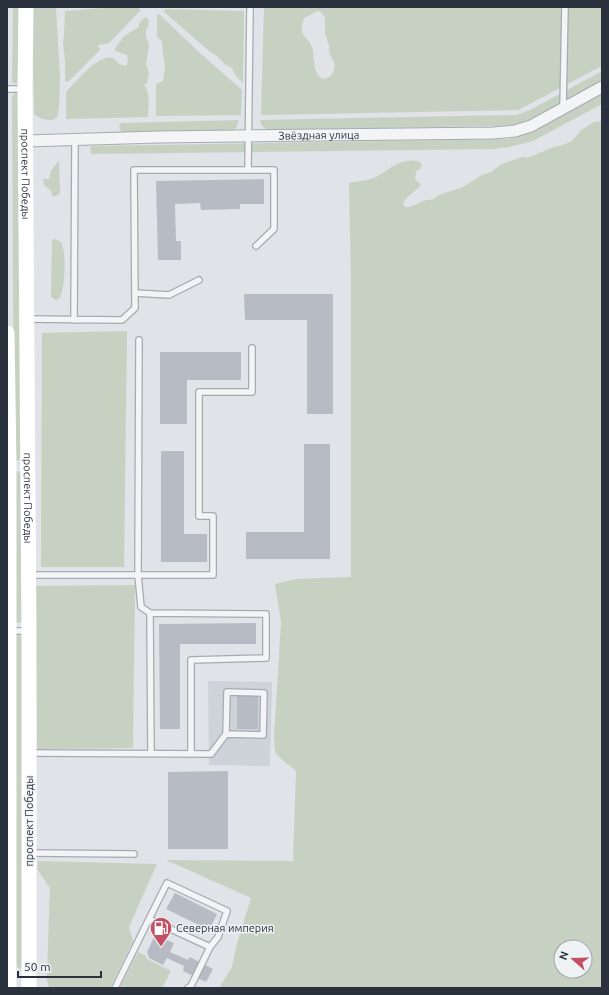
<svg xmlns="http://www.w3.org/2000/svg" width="609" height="995" font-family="Ubuntu,sans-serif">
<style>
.built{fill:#ced2d9}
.green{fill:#c6d1c2;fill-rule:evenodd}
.building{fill:#b7bcc4}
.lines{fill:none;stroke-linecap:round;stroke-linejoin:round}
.service-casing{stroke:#a6aab1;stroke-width:8}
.minor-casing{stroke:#a6aab1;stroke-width:13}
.service{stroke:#f2f4f6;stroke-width:5.5}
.minor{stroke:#f2f4f6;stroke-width:11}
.secondary{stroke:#fff;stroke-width:15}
.labels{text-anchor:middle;stroke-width:3;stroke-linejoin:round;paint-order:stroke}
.street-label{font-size:11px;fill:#2a323d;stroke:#eff2f5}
.poi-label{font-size:11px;fill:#2a323d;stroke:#eff2f5;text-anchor:start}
</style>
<rect width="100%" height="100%" fill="#e0e3e7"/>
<path class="built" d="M 208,681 L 272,682 L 270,766 L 209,765 Z"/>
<path class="green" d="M 13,7 L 19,7 L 18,83 L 16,84 L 12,82 L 12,79 Z
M 32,7 L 56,7 L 60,77 L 59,109 L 57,117 L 53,120 C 46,120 38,119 34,113 Z
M 117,7 L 138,8 L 141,10 L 110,42 L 106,44 L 98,45 L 100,50 L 68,82 L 65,81 L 65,61 L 63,43 L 64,36 L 65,11 Z
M 264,7 L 602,7 L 602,66 L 518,110 L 261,115 ZM 318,11 L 321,12 L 325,17 L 325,33 L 329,45 L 329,52 L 335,64 L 334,70 L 331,76 L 323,79 C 312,73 315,57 312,47 C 310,41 303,37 302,31 C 301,27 303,22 304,18 Z
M 166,9 L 244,11 L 243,83 L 236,76 L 232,68 L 226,65 L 217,56 L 209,51 L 163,11 Z
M 157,14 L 159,14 L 201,54 L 242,90 L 241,115 L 156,116 L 156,84 L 163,81 L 165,66 L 162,45 L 162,41 L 157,37 Z
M 146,17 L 149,21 L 148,27 L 146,30 L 146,36 L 149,45 L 146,64 L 149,73 L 147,83 L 144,85 C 151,92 148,108 148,117 L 66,119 L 66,92 C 76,82 98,54 113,58 L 119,64 L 126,66 L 128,62 L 127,55 L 115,51 L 115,48 L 124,36 L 139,27 C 138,23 142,20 146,17 Z
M 602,71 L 602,82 L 533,120 L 515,125 L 488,126 L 268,130 C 263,127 261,126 260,120 L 516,115 L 530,110 Z
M 602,92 L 602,104 L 533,141 L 509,147 L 494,149 L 91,154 L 90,147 L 95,146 L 509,139 L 531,130 Z
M 15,93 L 18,93 L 21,454 L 20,459 L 18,461 L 15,460 L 14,458 L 12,97 Z
M 239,120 L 236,128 L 230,131 L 121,132 L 119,126 L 121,123 Z
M 602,121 L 602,988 L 219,988 L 232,967 L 236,947 L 251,898 L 166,860 L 293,861 L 296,771 L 279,757 L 275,752 L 274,738 L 281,622 L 275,584 L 295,579 L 351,577 L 351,281 L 349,183 C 358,181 368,181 376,177 C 392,168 399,158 419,161 L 422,165 L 420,169 L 416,171 L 415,179 L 421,185 C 417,190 405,197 403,203 L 405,207 L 410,207 L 423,201 L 433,199 L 441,194 L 461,188 L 482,175 L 491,172 L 502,164 L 522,157 L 527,158 L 554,147 L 563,145 L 572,141 L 581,130 L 594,122 ZM 561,947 L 585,947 L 585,971 L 561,971 Z
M 59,160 L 60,194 L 53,197 L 51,191 L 44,185 L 43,179 L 49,179 L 51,171 Z
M 55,239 L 61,242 C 67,254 65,286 60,298 L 56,300 L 51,297 L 52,242 L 52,240 Z
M 127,331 L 124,567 L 41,567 L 42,333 Z
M 17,471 L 21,473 L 22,620 L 19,623 L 15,622 L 16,472 Z
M 135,585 L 133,748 L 37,749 L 35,586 Z
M 18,634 L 22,637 L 23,968 L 21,969 L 16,967 L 14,638 Z
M 38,861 L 157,864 L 129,927 L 133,941 L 110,988 L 49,988 L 47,981 L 48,942 L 50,888 L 37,869 Z
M 138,952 L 146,956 L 147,959 L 171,971 L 162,988 L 120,988 Z"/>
<path class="building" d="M 264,179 L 264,204 L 240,204 L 240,209 L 201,210 L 200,203 L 175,204 L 176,241 L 181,241 L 181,260 L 158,260 L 156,181 Z
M 244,294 L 333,294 L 333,414 L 307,414 L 307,320 L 245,320 Z
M 160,352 L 241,352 L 241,380 L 187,380 L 187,424 L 160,424 Z
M 304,444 L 330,444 L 330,559 L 246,559 L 246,532 L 304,532 Z
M 161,451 L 184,451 L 184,534 L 207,534 L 207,562 L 161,562 Z
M 256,623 L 256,644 L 180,644 L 180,729 L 160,729 L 159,624 Z
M 237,696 L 258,696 L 258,729 L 237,729 Z
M 228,771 L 228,849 L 168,849 L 168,772 Z
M 175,893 L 217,914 L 209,930 L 166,909 Z
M 155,935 L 174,943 L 170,952 L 188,960 L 190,957 L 213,969 L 206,982 L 183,971 L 184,966 L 167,958 L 163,965 L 149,958 L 147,952 Z"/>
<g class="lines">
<g class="service-casing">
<path id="service" d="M 7,89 L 25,89
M 563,108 L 565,7
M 248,170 L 250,7
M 135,293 L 169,295 L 199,280
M 27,319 L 122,320 L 135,308 L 134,170 L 274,170 L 274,229 L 256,246
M 74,320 L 75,139
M 139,340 L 138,575 L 141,607 L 150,613
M 30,575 L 213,575 L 213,516 L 199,516 L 199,392 L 252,392 L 252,348
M 9,631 L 29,631
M 227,692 L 264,693 L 263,735 L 226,734 Z
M 29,753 L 211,754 L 226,734
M 151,754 L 150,613 L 266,614 L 266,658 L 191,660 L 191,754
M 31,853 L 134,854
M 149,919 L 167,883 L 227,911 L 218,937 L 210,947
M 115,988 L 149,919 L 210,947 L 191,986 L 188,988"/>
</g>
<g class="minor-casing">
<g id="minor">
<path id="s1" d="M 26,141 L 158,137 L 493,133 L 515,131 L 531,126 L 602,87"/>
</g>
</g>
<use href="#service" class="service"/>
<use href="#minor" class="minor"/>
<g class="secondary">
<path id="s2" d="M 26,7 L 25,89 L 29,631 L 29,988"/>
<path d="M 7,333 L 9,466 L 9,988"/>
</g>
</g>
<defs>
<g id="fuel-pin" transform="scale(1.15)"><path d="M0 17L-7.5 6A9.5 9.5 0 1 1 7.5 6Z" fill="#c24f64" stroke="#eff2f5"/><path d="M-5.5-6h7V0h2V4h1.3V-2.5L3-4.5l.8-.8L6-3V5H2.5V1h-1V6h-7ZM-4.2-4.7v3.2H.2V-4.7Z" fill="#fff"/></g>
</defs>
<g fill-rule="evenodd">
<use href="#fuel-pin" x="161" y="928"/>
</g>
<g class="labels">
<g class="street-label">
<text dy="4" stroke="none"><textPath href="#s1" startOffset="293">Звёздная улица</textPath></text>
<text dy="4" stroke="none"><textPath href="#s2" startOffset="167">проспект Победы</textPath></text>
<text dy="4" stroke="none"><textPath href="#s2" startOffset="491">проспект Победы</textPath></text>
<text transform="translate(29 821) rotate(-90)" y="4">проспект Победы</text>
</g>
<g class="poi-label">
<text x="176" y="932">Северная империя</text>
</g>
</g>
<rect width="609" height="995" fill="none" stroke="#2a323d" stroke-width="16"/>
<g transform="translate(573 959) rotate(290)"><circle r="19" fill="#eff2f5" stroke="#a0a5ab"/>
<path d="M0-3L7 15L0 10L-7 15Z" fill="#c24f64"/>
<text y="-6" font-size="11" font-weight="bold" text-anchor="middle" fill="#2a323d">N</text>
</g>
<path d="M18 971v6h83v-6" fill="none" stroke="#2a323d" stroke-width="2"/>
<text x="24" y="971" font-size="12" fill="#2a323d" stroke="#eff2f5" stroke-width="3" paint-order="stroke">50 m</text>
</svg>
